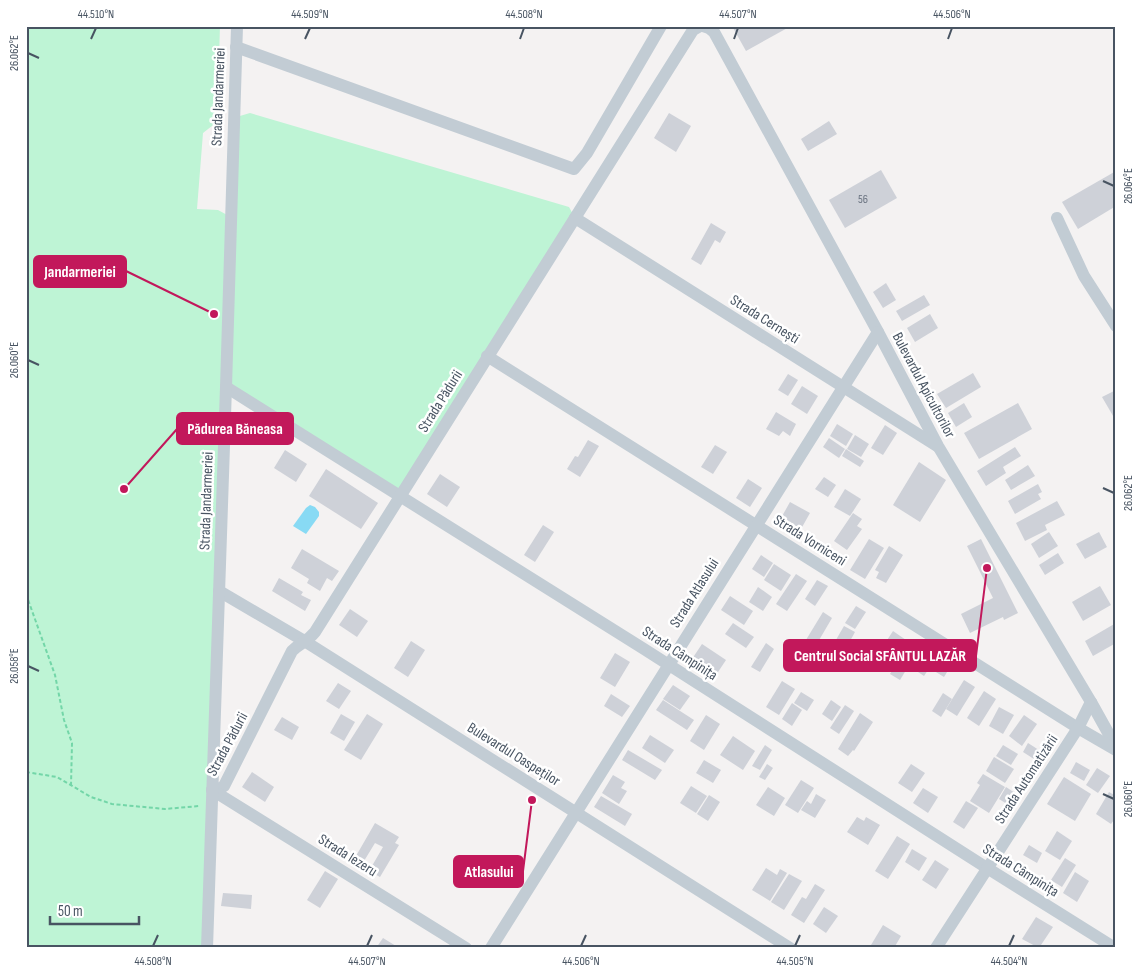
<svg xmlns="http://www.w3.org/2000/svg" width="1142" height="974" font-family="'Sofia Sans Condensed',sans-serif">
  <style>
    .green { fill: #bef4d5 }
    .water { fill: #88daf4 }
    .building { fill: #ced1d8 }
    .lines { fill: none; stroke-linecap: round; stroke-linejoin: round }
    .path { stroke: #73d6a8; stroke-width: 2; stroke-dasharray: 4 2.5; stroke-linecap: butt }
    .minor { stroke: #c2ccd4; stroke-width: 12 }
    .ticks { fill: none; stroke: #485462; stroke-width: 2 }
    .labels { text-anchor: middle; stroke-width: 5; stroke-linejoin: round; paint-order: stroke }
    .number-label { font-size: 12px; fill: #6a7380 }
    .street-label { font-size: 15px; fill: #485462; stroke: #fff }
    .leader { fill: none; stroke: #c2185b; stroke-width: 2 }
    .callout-dot { fill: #c2185b; stroke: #fff; stroke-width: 2 }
    .callout { fill: #c2185b; stroke: #c2185b; stroke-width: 2 }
    .callout-label { font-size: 16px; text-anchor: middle; font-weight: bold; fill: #fff }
    .neatline { fill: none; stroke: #485462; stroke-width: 2 }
    .ticks-label { font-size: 12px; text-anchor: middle; fill: #485462 }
  </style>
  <rect width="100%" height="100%" fill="#f4f2f2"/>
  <!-- green -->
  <polygon class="green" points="26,26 220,26 217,122 203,133 197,209 218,210 229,216 233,118 250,113 569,207 575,218 400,496 227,387 207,948 26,948"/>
  <!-- water -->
  <polygon class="water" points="310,505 315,507 319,512 319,516 306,534 293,526 306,508"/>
  <!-- building -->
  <g class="building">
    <polygon points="732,26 791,26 746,51"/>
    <polygon points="669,113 691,126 676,152 654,138"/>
    <polygon points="829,121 837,134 808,151 801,139"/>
    <polygon points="881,170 897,198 845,228 829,200"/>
    <polygon points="1116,171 1116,206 1078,229 1062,202"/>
    <polygon points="711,223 726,232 720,243 715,240 701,265 691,259"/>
    <polygon points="886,283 896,300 883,308 873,292"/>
    <polygon points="924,295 930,305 902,321 896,311"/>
    <polygon points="930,314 938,328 915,342 907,328"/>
    <polygon points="973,373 981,387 946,408 937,394"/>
    <polygon points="788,374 798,380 788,396 778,390"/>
    <polygon points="802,386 818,396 807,414 791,404"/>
    <polygon points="1116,390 1116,421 1102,397"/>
    <polygon points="964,403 972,417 956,427 948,413"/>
    <polygon points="1018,403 1032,429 979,459 964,433"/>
    <polygon points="776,412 796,424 790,436 783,431 779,436 766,429"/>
    <polygon points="837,424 853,434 846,446 830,436"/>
    <polygon points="885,425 897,433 883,455 871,448"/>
    <polygon points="855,435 869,444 861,457 847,449"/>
    <polygon points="829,438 845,449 839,458 823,447"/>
    <polygon points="588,440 599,446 580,477 567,469 575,456 578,457"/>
    <polygon points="715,445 727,452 713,474 701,467"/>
    <polygon points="1015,447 1021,456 1003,467 1006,473 986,486 977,471"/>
    <polygon points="846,449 864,461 860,467 842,456"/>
    <polygon points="285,450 307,464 296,482 274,468"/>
    <polygon points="919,462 946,480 920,522 893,505"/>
    <polygon points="1028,465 1035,476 1011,490 1005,480"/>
    <polygon points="326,469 378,503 361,529 309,496"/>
    <polygon points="440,474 460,487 447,507 427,494"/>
    <polygon points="824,477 836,485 828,497 815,489"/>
    <polygon points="748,479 762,488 750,507 736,498"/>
    <polygon points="1038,484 1042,492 1038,494 1041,499 1015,514 1008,501"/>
    <polygon points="845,489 861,499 850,516 834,507"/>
    <polygon points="1057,501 1065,515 1045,525 1047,530 1025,541 1016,523"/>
    <polygon points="790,502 810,513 801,529 781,518"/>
    <polygon points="853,513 862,519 857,526 862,529 847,550 834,541"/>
    <polygon points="543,525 554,532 535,562 524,555"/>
    <polygon points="1049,532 1058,546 1039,558 1031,544"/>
    <polygon points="1099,532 1107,547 1085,559 1076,544"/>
    <polygon points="869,539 884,548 865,579 850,570"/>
    <polygon points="981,539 1018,613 1004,620 1003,617 970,633 961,614 993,598 967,546"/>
    <polygon points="889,546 903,555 886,583 876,578 879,572 875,570"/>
    <polygon points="302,549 339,571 332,581 327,578 320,591 307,583 309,579 291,568"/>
    <polygon points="1058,553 1064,563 1045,575 1039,565"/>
    <polygon points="761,555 773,563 764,577 752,569"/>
    <polygon points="774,564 791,575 781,591 764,580"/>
    <polygon points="796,574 807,581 787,611 776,604"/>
    <polygon points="279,578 303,592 301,595 311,600 305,611 272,591"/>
    <polygon points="817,580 828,586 815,606 805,599"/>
    <polygon points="1100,586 1111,605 1083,621 1072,602"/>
    <polygon points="758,587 772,597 763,611 749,602"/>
    <polygon points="730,596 753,611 744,625 721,610"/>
    <polygon points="856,606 866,612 855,629 845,623"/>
    <polygon points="350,609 368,621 357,637 339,625"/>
    <polygon points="823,612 832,618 808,659 798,653"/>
    <polygon points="733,623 754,637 746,648 725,634"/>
    <polygon points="1116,623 1116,643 1093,656 1085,641"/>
    <polygon points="844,626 855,632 844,652 833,645"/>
    <polygon points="893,631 906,640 892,663 878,654"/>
    <polygon points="411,641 425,650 408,677 394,668"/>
    <polygon points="766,643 774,649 760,672 751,667"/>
    <polygon points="702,644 726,660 712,681 688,665"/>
    <polygon points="908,646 917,652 900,680 890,674"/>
    <polygon points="615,653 630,662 615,687 600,678"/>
    <polygon points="939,656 952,664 944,677 931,669"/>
    <polygon points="927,657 934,661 924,676 918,672"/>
    <polygon points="964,680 975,687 957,716 946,709"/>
    <polygon points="782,681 795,689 779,715 766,707"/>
    <polygon points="338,683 351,691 339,709 326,701"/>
    <polygon points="673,685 690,696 680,710 663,699"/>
    <polygon points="984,691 996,699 979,726 967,718"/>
    <polygon points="801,692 814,700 807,711 794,703"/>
    <polygon points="943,693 952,699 941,717 932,711"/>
    <polygon points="611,694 630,706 622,717 604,706"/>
    <polygon points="663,700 694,720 687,730 656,710"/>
    <polygon points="831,700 841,707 832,721 822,714"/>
    <polygon points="792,703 802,710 792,726 782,719"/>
    <polygon points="845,705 854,711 839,734 830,728"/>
    <polygon points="999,707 1014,715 1003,734 989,726"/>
    <polygon points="860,713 873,722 854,751 853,750 848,756 838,749"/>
    <polygon points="341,714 355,722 344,741 330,733"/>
    <polygon points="367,714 383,724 361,760 344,750"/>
    <polygon points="706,715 720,724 704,750 690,741"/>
    <polygon points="1024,715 1037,724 1022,746 1009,736"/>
    <polygon points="282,717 299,727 292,740 274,730"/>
    <polygon points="650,735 674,750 665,763 642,748"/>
    <polygon points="733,736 755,751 743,770 720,755"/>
    <polygon points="1028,743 1042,752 1037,761 1023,752"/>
    <polygon points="765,745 772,750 760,770 752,766"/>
    <polygon points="1003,745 1018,754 1011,765 996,756"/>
    <polygon points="628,750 662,770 655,780 622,760"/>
    <polygon points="994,757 1014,769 1005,783 986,771"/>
    <polygon points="704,760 721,770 713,783 696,773"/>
    <polygon points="1076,762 1090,770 1084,781 1070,773"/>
    <polygon points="767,764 773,768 765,780 759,777"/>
    <polygon points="911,764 925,773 912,792 898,783"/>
    <polygon points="1097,768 1110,776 1098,793 1086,785"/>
    <polygon points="252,772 274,787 265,802 242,787"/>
    <polygon points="983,774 1005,787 989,813 970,801 980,785 977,783"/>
    <polygon points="613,775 625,782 621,788 627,791 619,804 602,793"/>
    <polygon points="1064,777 1091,794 1075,821 1047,804"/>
    <polygon points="801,780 814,788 798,813 785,805"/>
    <polygon points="691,786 707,796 696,813 680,803"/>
    <polygon points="768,787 785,798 774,816 756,805"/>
    <polygon points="1006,787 1015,793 1007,804 999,799"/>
    <polygon points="923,788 938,797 928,813 913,803"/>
    <polygon points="1109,792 1116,796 1116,817 1111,824 1096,814"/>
    <polygon points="816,794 826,800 815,818 801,810 807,801 811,804"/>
    <polygon points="709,795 720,802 708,821 697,814"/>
    <polygon points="601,796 632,814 625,826 594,807"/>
    <polygon points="966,801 978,808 964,829 953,822"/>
    <polygon points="857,817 864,821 866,817 880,825 868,845 847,832"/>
    <polygon points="375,823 399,837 395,843 399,845 380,877 369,871 383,847 375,843 364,861 356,856"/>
    <polygon points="1057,831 1072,841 1060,860 1045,851"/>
    <polygon points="897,836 910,844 888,879 875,871"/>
    <polygon points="1029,845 1042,853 1037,863 1023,855"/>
    <polygon points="912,849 927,858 919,871 905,862"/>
    <polygon points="1065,858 1076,865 1062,887 1051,880"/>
    <polygon points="935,860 949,869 936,889 922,880"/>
    <polygon points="766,868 777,875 780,869 787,873 770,901 752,890"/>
    <polygon points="325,871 338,879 320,908 307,900"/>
    <polygon points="1075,872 1089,881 1077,902 1063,893"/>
    <polygon points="789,874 802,881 784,910 771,902"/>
    <polygon points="815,884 825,890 804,923 791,915 802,897 806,899"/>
    <polygon points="223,893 252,895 251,909 221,906"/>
    <polygon points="824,907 838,916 826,933 813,924"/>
    <polygon points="1036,917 1053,927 1039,948 1022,939"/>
    <polygon points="883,925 901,936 894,948 875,948 871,945"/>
    <polygon points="383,938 396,946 395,948 376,948"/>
  </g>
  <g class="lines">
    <!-- path -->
    <g class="path">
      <polyline points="26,594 55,675 64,720 72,743 71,785"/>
      <polyline points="26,772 57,777 91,797 112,804 165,809 199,806"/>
    </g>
    <!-- minor -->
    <g class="minor">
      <polyline points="703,26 709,28 714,32 878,332 938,446 1091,702 1116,747"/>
      <polyline points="236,47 574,169 587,153 661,26"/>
      <polyline points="575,218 937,446"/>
      <polyline points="1057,218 1084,276 1116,326"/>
      <polyline points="487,356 1078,728 1116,750"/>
      <polyline points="226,387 644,649 987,868 1115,948"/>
      <polyline points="219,591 306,642 790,948"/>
      <path d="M212,790H217L224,786L292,651C301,642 307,642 315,632L693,30L700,26"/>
      <polyline points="212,790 466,948"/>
      <polyline points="207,948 226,387 237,26"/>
      <polyline points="491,948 878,332"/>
      <polyline points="936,948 1078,728 1091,702"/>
    </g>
  </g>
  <!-- ticks -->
  <path class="ticks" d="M91,39L96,28M305,39L310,28M520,39L524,28M734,39L738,28M948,39L952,28M28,53L39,58M1103,181L1114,186M28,360L39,365M1103,488L1114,493M28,666L39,671M1103,794L1114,799M153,946L158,935M367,946L372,935M581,946L586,935M795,946L800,935M1009,946L1014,935"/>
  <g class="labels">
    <!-- number labels -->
    <g class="number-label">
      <text x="863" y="203">56</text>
    </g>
    <!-- street labels -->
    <g class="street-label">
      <text transform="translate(218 97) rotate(-88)" y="5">Strada Jandarmeriei</text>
      <text transform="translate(765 319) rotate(32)" y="5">Strada Cernești</text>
      <text transform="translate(924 385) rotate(62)" y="5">Bulevardul Apicultorilor</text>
      <text transform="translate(440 401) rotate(-58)" y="5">Strada Pădurii</text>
      <text transform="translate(206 501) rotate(-88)" y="5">Strada Jandarmeriei</text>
      <text transform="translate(810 540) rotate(32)" y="5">Strada Vorniceni</text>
      <text transform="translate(694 593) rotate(-58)" y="5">Strada Atlasului</text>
      <text transform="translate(680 653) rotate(33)" y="5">Strada Câmpinița</text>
      <text transform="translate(227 744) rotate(-62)" y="5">Strada Pădurii</text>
      <text transform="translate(514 754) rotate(32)" y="5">Bulevardul Oaspeților</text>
      <text transform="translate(1026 779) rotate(-57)" y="5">Strada Automatizării</text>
      <text transform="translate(348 855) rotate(32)" y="5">Strada Iezeru</text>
      <text transform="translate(1021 870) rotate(32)" y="5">Strada Câmpinița</text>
    </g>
  </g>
  <!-- callouts -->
  <path class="leader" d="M214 314L126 271M124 489L177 429M987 568L976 656M532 800L523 871"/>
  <g class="callout-dot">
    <circle cx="214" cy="314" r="5"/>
    <circle cx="124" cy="489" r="5"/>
    <circle cx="987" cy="568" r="5"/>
    <circle cx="532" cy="800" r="5"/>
  </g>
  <g class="callout">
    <rect x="34" y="256" width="92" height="31" rx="5"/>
    <rect x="177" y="413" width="116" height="31" rx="5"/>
    <rect x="784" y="640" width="192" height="31" rx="5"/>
    <rect x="454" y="856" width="69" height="31" rx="5"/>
  </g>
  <g class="callout-label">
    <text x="80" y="277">Jandarmeriei</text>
    <text x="235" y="434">Pădurea Băneasa</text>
    <text x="880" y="661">Centrul Social SFÂNTUL LAZĂR</text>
    <text x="489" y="877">Atlasului</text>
  </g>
  <!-- border -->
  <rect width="1142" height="974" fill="none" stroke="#ffffff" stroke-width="55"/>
  <!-- scale -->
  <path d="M50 916v8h89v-8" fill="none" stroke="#485462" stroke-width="2.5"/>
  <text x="58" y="916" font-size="15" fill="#485462" stroke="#ffffff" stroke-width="4" paint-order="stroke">50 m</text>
  <rect x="28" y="28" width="1086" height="918" class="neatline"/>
  <g class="ticks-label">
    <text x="96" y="18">44.510°N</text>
    <text x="310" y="18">44.509°N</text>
    <text x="524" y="18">44.508°N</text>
    <text x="738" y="18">44.507°N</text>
    <text x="952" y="18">44.506°N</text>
    <text transform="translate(14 53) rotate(-90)" y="4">26.062°E</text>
    <text transform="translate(1128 186) rotate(-90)" y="4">26.064°E</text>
    <text transform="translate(14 360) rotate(-90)" y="4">26.060°E</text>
    <text transform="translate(1128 493) rotate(-90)" y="4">26.062°E</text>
    <text transform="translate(14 666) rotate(-90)" y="4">26.058°E</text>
    <text transform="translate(1128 799) rotate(-90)" y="4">26.060°E</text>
    <text x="153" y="965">44.508°N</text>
    <text x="367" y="965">44.507°N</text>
    <text x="581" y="965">44.506°N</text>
    <text x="795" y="965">44.505°N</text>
    <text x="1009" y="965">44.504°N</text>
  </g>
</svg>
